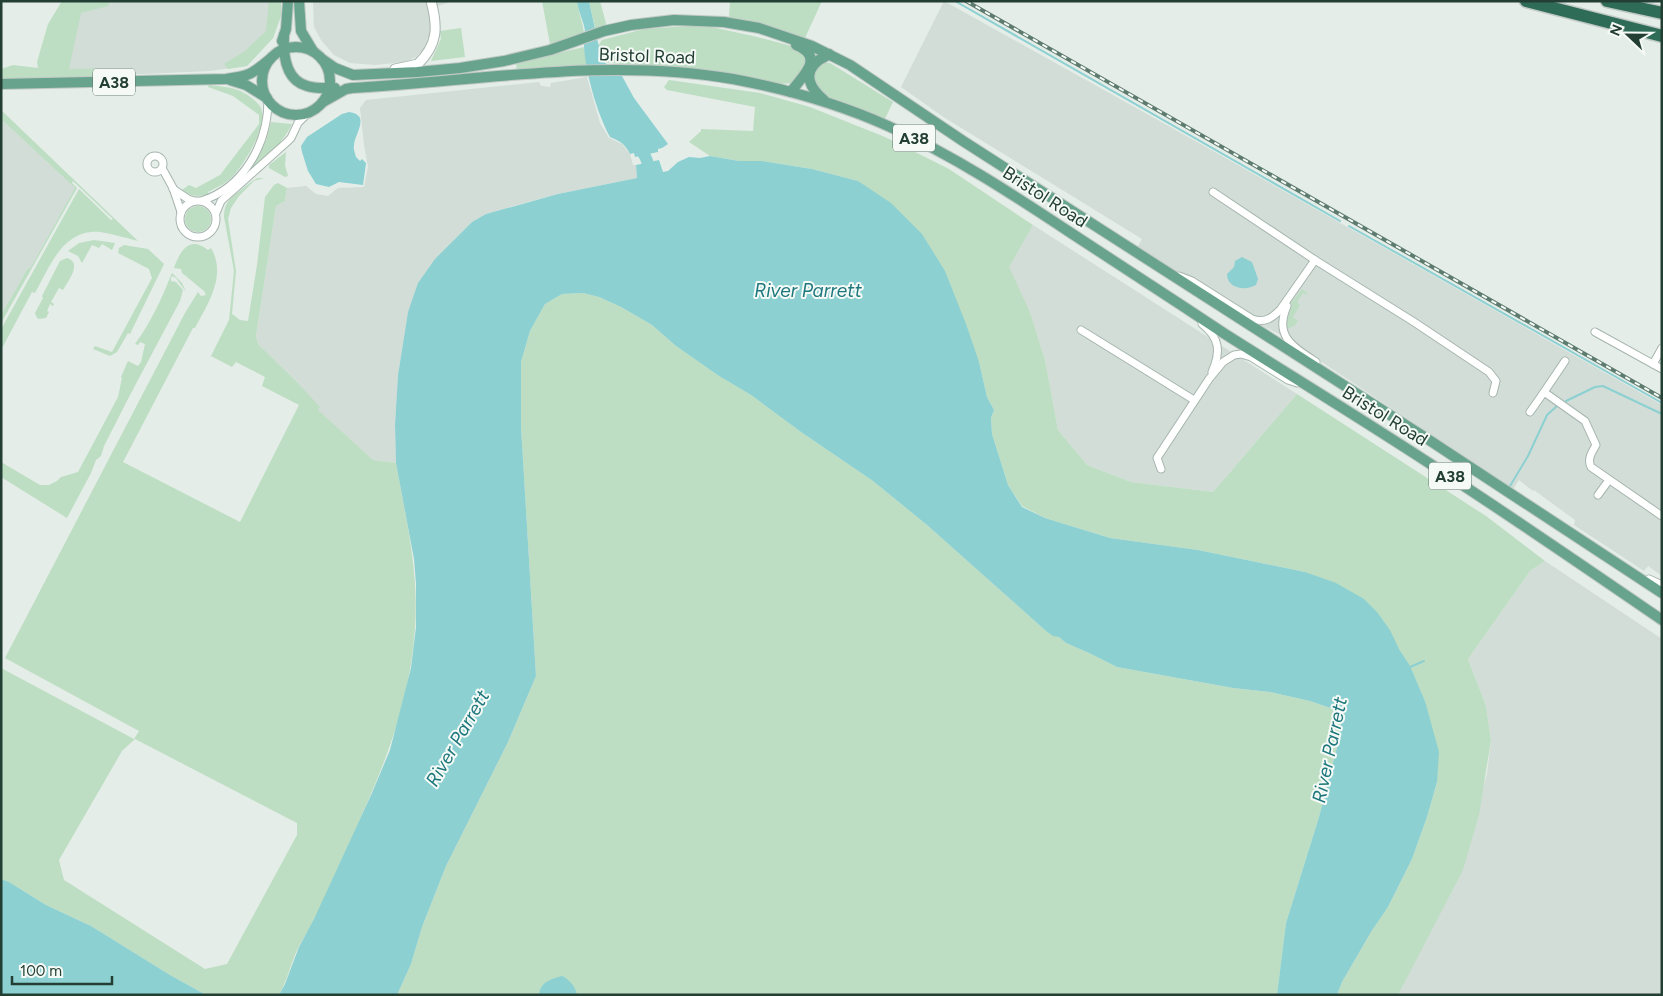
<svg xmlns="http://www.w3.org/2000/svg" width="1663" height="996" font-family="Figtree,sans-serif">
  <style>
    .built { fill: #d2ddd7 }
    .green { fill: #bddec2; fill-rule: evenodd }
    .water { fill: #8cd0d2 }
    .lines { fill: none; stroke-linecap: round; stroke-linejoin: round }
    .stream { stroke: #8cd0d2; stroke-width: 2 }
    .river { stroke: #8cd0d2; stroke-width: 12 }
    .minor-casing { stroke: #a6b5ae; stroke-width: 9 }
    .tertiary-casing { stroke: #a6b5ae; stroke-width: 11 }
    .primary-casing { stroke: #c1c9c6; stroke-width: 12 }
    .motorway-casing { stroke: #c1c9c6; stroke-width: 15 }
    .minor { stroke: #fff; stroke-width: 7 }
    .tertiary { stroke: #fff; stroke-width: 9 }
    .primary { stroke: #68a38d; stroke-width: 10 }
    .motorway { stroke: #2f6c58; stroke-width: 12 }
    .rail-casing { stroke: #5e7b6f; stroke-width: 4 }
    .rail { stroke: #f5faf7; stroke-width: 2; stroke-dasharray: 5.5; stroke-linecap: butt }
    .labels { text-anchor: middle; stroke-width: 4; stroke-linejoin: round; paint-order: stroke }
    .shield { fill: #f5faf7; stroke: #62776e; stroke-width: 1 }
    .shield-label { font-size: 16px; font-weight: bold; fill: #233f34 }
    .street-label { font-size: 18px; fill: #233f34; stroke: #f5faf7 }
    .water-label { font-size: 19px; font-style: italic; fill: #1d777c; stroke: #f5faf7 }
  </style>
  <rect width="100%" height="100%" fill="#e4ede8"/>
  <!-- built -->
  <g class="built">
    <polygon points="74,1 281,1 281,16 273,38 247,66 209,71 55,78"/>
    <polygon points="313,1 454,1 428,9 431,23 430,33 423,49 416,57 405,62 375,65 350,63 334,55 321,40 314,27"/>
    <polygon points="944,1 1199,143 1662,405 1662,576 1648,566 1644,571 1574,525 1575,520 1534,490 1533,491 1519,480 1513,489 1281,335 1259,324 1191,278 1164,265 1137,248 1142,239 945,118 901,87"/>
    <polygon points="587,77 600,123 609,138 622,144 630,154 633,165 636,165 637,178 558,194 517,205 486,214 472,222 454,240 413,299 408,312 398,375 395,425 396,463 373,460 317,410 319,407 295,380 258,344 256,336 276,206 285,201 287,188 306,186 316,194 328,196 338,188 364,187 368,167 364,145 360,108 366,100 539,82 541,86 550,87 551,83"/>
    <polygon points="1,119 75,188 30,270 28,268 1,315"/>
    <polygon points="1033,225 1297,394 1213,492 1131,482 1087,465 1058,430 1045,360 1030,312 1008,267"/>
    <polygon points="1545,561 1662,639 1662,995 1398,995 1461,865 1487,774 1491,740 1486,706 1468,659 1530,571"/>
  </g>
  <!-- green -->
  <g class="green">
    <polygon points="62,1 110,1 108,6 81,13 69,69 127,68 137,74 55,78 1,78 1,69 13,65 38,68 37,62 48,24"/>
    <polygon points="269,1 281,1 281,16 273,38 247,66 228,69 224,64 245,51 266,31"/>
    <path d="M542,1H577C578,13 584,24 584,36L550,44Z"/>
    <polygon points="589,1 600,1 607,27 596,32"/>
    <polygon points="730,1 822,1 805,38 729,18"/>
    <polygon points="702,25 753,36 799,48 804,53 807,64 794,83 778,84 653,66 610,63 604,62 598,46 602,40 644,29"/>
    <polygon points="461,28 465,57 431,61 441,39 440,31"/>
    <polygon points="584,47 587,66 517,72 516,63"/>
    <polygon points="821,63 830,63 893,102 884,121 828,98 819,92 812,75"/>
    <polygon points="669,80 760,93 810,107 885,137 949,169 1033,225 1009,267 1030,312 1045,360 1058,430 1087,465 1131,482 1213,492 1297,394 1486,516 1545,561 1530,571 1468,659 1486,706 1491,740 1479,815 1463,870 1398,995 1337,995 1342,982 1371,932 1388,907 1412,859 1427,817 1437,782 1425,701 1410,667 1399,649 1305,572 1198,550 1110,538 1045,518 1022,506 1008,485 992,434 991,418 994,410 987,397 979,362 858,181 812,169 762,161 739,161 710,156 689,142 701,131 701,129 753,131 755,107 667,90 664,87"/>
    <path d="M209,85C215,86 220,86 225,87C237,88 251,95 259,105C272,120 245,162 234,175C227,183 218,187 208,192L209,194C199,197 191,197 182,190L189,185L196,188L220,175L259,124V115L233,96L208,87Z"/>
    <path d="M1,110L138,241C126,238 113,234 100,232C63,229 50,266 35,293L32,292L1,350V330L5,322L79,189L111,220L113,219L73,181L72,183L77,188L1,323V315L28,268L30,269L75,188L1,119Z"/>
    <path d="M271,122L292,124C282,144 269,155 251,169L266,141Z"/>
    <polygon points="286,152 285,165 288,176 285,177 269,168 269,165"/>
    <path d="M258,178H264L254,181L239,196L231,208L228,219L236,271L232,314L240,320L248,321L257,265L265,197L274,185L278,183L287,188L285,201L276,206L256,336L258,344L295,380L320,407L318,410L373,460L396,463C406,518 419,572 415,628C410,707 381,773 349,844C337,869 327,895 314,919C310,928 304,937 299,946C291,962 288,979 279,995H206L170,975L91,926L46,905L9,882L1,879V668L134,739L139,731L5,658L185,313L198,292L201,296L206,295L204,291L182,273L181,269L174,268C180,251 189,235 208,250L211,248C227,275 208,304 195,328H193L123,462L240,522L299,405L262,386L265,377L236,362L232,367L211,356L229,320L234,271L224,217C224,212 225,205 228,202C231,197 253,180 258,178ZM135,739L297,823V835L227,964L205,969L64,880L59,860L122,751Z"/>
    <circle cx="198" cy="219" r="13"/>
    <polygon points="94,240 115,243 112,250 102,244 99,248 92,245 82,263 78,256 68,251 79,243"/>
    <polygon points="124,245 148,249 164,264 130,334 128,333 117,352 110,356 93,349 95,346 112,352 152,278 149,269 118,253 119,248"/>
    <path d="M67,258C83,263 68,281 63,290L59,288L51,302L54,304L53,306L50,304L47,311L49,312L46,318L39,319L37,318L35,313L43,298L42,296L60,261Z"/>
    <path d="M172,273L182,283L186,292L176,278L172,276L171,278V281L176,282L183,290L180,301L130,395L104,446L101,456L96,460L91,473L67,518L1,477V462L40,485H49L57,481L61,477L78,472L118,397L122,378L121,377L128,361L138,366L141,362L145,344L140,342L138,345L135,344C151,322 162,298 172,273Z"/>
    <polygon points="1302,289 1307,293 1307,295 1303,293 1297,302 1300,305 1293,317 1298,321 1294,326 1287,329 1287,318 1292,305 1291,303"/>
    <polygon points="583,293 599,297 621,307 652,325 676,346 719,376 751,395 801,432 873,481 927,525 1046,631 1059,637 1066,643 1089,653 1117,667 1233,688 1270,692 1310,701 1342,712 1339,740 1319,817 1286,923 1277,995 397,995 411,964 422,927 446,866 508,742 536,676 521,427 521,362 530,331 545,304 562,294"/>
  </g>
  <!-- water -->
  <g class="water">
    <path d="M577,1H589L598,43L604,62L622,76L634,98L668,144L662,148L658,149V152L635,157L634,153L630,154C625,144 620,141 610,137C597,113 586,74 584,47C584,42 585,37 585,31C584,21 578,12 577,1Z"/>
    <path d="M349,112C371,115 355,133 354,145C353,149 355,153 356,157L360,161L362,159L366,163L363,185L339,182L329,187L316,184L308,171L302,152L301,146L307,137L342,114Z"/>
    <polygon points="710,156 739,161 762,161 812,169 858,181 891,203 922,234 945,271 966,324 979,362 987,397 994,410 991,418 992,434 1008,485 1022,507 1045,518 1110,538 1198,550 1305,572 1336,583 1364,599 1377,612 1390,630 1399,649 1410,666 1425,701 1439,752 1437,782 1427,817 1412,859 1388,907 1371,932 1342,982 1337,995 1277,995 1286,923 1319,817 1339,740 1342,712 1310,701 1270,692 1233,688 1117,667 1089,653 1066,643 1059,637 1053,636 1046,631 927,525 873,481 801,432 751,395 719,376 676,346 652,325 621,307 599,297 583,293 562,294 545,304 530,331 521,362 521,427 536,676 508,742 446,866 422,927 411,964 397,995 279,995 285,984 299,947 314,919 372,793 390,750 411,668 416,627 416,584 414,559 396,463 395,425 398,375 408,312 418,283 435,259 472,222 486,214 558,194 637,178 636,165 659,160 663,172 668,171 678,162 689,157 700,158"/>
    <path d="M1242,257L1252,262L1258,279L1256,285C1246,291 1227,289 1227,274L1234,267L1235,261Z"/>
    <polygon points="1,879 9,882 46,905 91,926 170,975 206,995 1,995"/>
    <path d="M562,976C570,980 575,986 577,995H539C540,982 551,979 562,976Z"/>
  </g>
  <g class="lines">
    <!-- stream -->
    <g class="stream">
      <polyline points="955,1 1340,221"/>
      <polyline points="1349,226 1662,403"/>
      <polyline points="1566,401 1595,387 1603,386 1662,414"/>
      <polyline points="1510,486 1528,456 1547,415 1557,406"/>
      <polyline points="1410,667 1424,661"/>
    </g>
    <!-- river -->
    <path class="river" d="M636,143C644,153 652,165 648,179"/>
    <defs>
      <g id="minor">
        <circle cx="155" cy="164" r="8"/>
        <polyline points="162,168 173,188 181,212"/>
        <polyline points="173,189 188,199 195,201"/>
        <polyline points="1213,192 1315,260"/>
        <circle cx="198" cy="219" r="18"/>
        <path d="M201,201C244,188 268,143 268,100"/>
        <polyline points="216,213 221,201 287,142 291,138 298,123 309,112"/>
        <path d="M1179,276L1192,281L1252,319C1264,323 1271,319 1280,310L1315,260L1414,322L1489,372L1496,381L1493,393"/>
        <path d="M1287,306C1274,336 1292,346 1316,362"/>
        <path d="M1202,324C1220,338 1221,352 1212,372"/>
        <polyline points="1081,330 1194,400"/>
        <polyline points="1595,332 1662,369"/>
        <polyline points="1653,364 1662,348"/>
        <polyline points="1544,392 1565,361"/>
        <path d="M1530,412L1544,392L1585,421L1596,445C1592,452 1587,459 1591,467L1662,516"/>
        <polyline points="1161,469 1157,458 1209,379 1223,362 1234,355 1241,354 1251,357 1288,380 1297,383"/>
        <polyline points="1598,495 1609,480"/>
        <polyline points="1649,579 1662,585"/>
      </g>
      <path id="tertiary" d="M395,69L418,64C438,44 438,27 431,1"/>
      <g id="primary">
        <polyline points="299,1 301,31 313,51"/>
        <path d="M284,35C283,54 285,80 307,86C316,89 325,88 335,88"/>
        <polyline points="282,41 286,29 288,1"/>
        <circle cx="296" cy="81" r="34"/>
        <polyline points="322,59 335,68 353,75 417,72 460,68 504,61 550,50 604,31 631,25 674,20 724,22 759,28 812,46 850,65 963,141 1426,438 1662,593"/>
        <polyline points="230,80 246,85 267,98"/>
        <path d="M1,84L226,79C250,76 252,74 270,59"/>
        <path d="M791,92C801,77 827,57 796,45"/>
        <path d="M824,100C811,89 801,74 819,60C822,58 826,57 829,54"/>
        <path d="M323,102L346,89L352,88C478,81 607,57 733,79C786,89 839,104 888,126C953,155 1012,194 1071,233C1123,267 1174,300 1225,334C1304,384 1383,432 1461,484C1528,528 1595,574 1662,620"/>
      </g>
      <g id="motorway">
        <polyline points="1526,1 1662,36"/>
        <polyline points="1607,1 1662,13"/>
      </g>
    </defs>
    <!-- minor casing -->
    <use href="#minor" class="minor-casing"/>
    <!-- tertiary casing -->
    <use href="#tertiary" class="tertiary-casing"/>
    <!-- primary casing -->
    <use href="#primary" class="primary-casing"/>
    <!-- motorway casing -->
    <use href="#motorway" class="motorway-casing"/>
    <!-- minor -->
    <use href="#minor" class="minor"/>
    <!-- tertiary -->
    <use href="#tertiary" class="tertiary"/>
    <!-- primary -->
    <use href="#primary" class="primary"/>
    <!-- motorway -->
    <use href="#motorway" class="motorway"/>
    <defs>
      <polyline id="rail" points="966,1 1662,398"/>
    </defs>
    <!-- rail casing -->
    <use href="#rail" class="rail-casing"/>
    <!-- rail -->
    <use href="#rail" class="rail"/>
  </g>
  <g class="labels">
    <!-- shield labels -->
    <g class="shield">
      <rect x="93" y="68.5" width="42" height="27" rx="4"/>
      <rect x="893" y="124.5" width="42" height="27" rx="4"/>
      <rect x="1429" y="462.5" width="42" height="27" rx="4"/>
    </g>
    <g class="shield-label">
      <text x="114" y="88">A38</text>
      <text x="914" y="144">A38</text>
      <text x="1450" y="482">A38</text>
    </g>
    <!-- street labels -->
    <g class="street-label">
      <text transform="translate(647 56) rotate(2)" y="6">Bristol Road</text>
      <text transform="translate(1045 197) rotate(33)" y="6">Bristol Road</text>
      <text transform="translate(1385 416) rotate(32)" y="6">Bristol Road</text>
    </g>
    <!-- water labels -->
    <g class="water-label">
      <text x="808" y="297">River Parrett</text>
      <text transform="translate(457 738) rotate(-60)" y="7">River Parrett</text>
      <text transform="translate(1329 750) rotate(-78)" y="7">River Parrett</text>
    </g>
  </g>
  <!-- border -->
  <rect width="1663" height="996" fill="none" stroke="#233f34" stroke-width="5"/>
  <!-- north arrow -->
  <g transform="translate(1628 35) rotate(292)" stroke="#f5faf7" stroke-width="4" paint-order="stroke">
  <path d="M0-4L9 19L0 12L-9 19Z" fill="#233f34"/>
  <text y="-8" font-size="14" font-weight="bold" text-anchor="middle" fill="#233f34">N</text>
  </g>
  <!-- scale -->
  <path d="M12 976v8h100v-8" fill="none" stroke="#233f34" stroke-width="2.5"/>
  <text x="20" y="976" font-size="15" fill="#233f34" stroke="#f5faf7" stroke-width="4" paint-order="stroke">100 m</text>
</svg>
